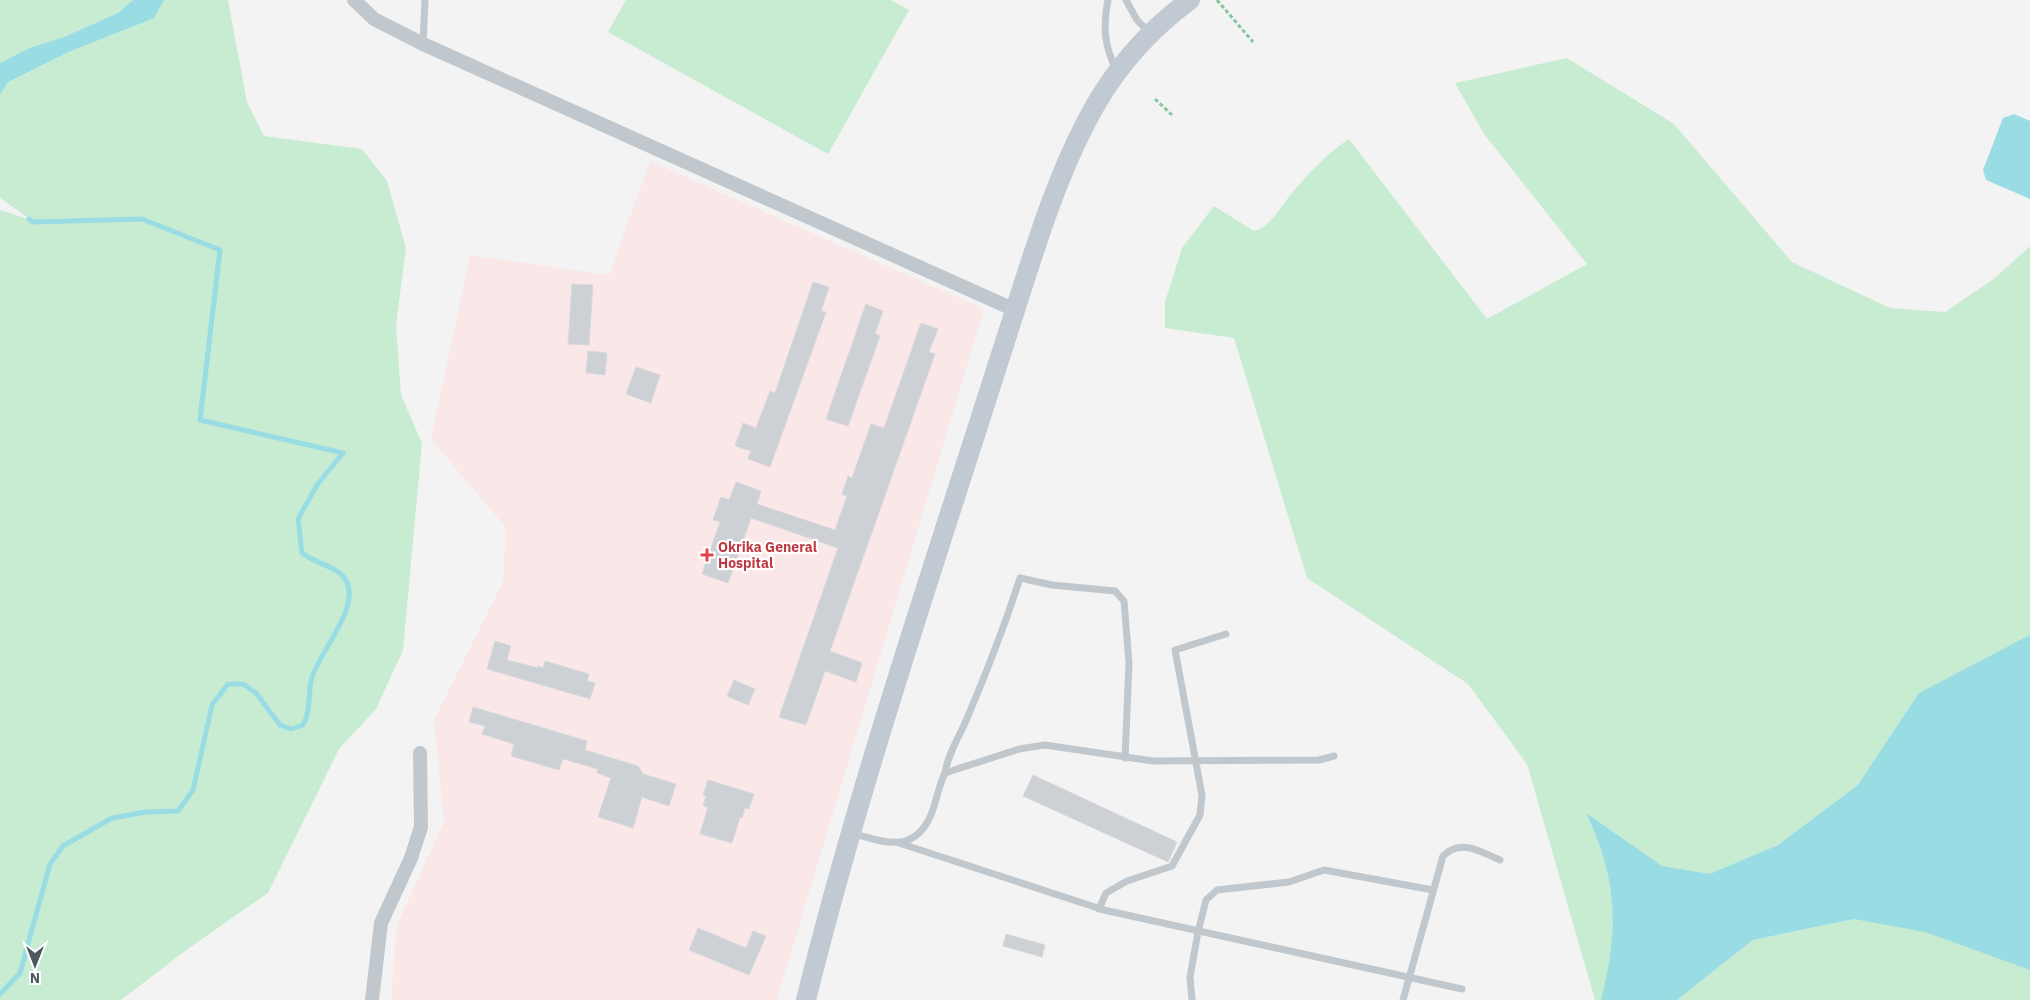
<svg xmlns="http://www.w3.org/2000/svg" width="2030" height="1000" font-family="'IBM Plex Sans',sans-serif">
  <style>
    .medical { fill: #fae8e8 }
    .green { fill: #c7ecd2 }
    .water { fill: #99dce4 }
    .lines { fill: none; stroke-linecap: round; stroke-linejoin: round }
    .stream { stroke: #99dce4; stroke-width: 5 }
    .building { fill: #cdd0d4; stroke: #d7d9dd }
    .path { stroke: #82c79e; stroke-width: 3; stroke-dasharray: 4 2.5; stroke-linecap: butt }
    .lane { stroke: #c0c8cd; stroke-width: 7 }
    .street { stroke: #c0c8cd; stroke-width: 14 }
    .secondary { stroke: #c1cad2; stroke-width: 20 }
    .health-dot { fill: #e0444e; stroke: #fff; stroke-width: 2 }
    .labels { text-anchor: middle; stroke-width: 4.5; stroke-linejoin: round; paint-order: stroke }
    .health-label { font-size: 14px; font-weight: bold; fill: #be3a42; stroke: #fff; text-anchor: start }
  </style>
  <rect width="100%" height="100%" fill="#f4f3f3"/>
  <!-- medical -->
  <polygon class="medical" points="650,161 984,309 777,1000 391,1000 397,925 444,822 434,720 503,582 506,528 431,439 470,255 609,275"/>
  <!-- green -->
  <g class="green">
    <polygon points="0,0 133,0 118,13 64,37 29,48 0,63"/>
    <polygon points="164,0 228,0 247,102 264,136 362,149 387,181 406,248 396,325 401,395 422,443 403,650 376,709 339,749 268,893 189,948 121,1000 0,1000 0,210 31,220 0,198 0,95 8,82 69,52 153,18"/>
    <polygon points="626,0 891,0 909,10 828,154 608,32"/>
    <path d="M1567,58L1674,124L1792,262L1890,308L1945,312L1995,278L2030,246V804L1612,1000H1595L1527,764L1468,684L1307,578L1234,338L1165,328V302L1182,248L1214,206L1254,231C1273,225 1279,208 1292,193C1309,173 1327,153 1349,139L1487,319L1587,264L1484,134L1455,83Z"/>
    <polygon points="2030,851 2030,1000 1677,1000 1753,940 1854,919"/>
  </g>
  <!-- water -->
  <g class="water">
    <polygon points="133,0 164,0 154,18 69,52 8,82 0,95 0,63 29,48 64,37 118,13"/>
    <polygon points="2014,114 2030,121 2030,199 1986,180 1983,170 2003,118"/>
    <path d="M2030,635V970L1925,932L1854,919L1753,940L1677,1000H1601C1619,930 1618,879 1586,813L1662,866L1710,874L1778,845L1858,785L1919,693Z"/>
  </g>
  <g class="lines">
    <!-- stream -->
    <path class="stream" d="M0,994L20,973L50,864L63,846L112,818L146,812L178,811L193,790L212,705L228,684H243L256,693L280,725L291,729L303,725C311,710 308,697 311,681C316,654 368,602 342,575C331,565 313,562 302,553L298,519L317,485L343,453L200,420L220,250L142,219L33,222L29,219"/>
  </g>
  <!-- building -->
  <g class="building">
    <polygon points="813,282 829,287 821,311 826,312 770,467 748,459 751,451 735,446 743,423 756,428 770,391 775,393"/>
    <polygon points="572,284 593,285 589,345 568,344"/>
    <polygon points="866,304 883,311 875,334 880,336 848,426 826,419"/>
    <polygon points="921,323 938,329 929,352 935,354 830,651 862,663 856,682 825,671 806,725 779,717 838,548 751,518 728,583 702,574 720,522 713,520 721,497 729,500 736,482 761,491 757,504 835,530 847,496 842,494 848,476 852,478 871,424 884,428"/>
    <polygon points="588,351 607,353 605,375 586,373"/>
    <polygon points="636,367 660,375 651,403 626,394"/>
    <polygon points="495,641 511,646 507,660 538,668 538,666 543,668 545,661 589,674 587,681 595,683 590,699 487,669"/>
    <polygon points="734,680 755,689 748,705 727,696"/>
    <polygon points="473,707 587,741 585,750 638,766 643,774 676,784 669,806 642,797 633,828 598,817 611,778 597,773 598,769 563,759 559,770 511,756 514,744 482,734 485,726 469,722"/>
    <polygon points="1033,775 1177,842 1168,862 1023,796"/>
    <polygon points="708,780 754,794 749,809 745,808 742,818 740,817 732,843 700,834 708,807 703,806 706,796 703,795"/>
    <polygon points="698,928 746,948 753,931 766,936 749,975 689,950"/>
    <polygon points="1006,934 1045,945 1042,957 1003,946"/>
  </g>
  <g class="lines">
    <!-- path -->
    <g class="path">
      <polyline points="1217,0 1253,42"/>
      <polyline points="1155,99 1172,115"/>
    </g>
    <!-- lane -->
    <g class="lane">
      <path d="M1108,0C1103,26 1104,46 1116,69"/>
      <polyline points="1126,0 1137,20 1149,32"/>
      <polyline points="423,44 425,0"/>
      <path d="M945,773C948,753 960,736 968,716C987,671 1005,625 1020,578L1052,585L1115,591L1124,601L1129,663L1125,758"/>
      <path d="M852,833C880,841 910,854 928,821C936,807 937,789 945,773L1019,749L1045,745L1153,761L1319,760L1334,756"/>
      <polyline points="899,843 1104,910 1462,989"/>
      <polyline points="1099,909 1106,893 1127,881 1172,866 1200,815 1202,795 1175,650 1226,634"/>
      <polyline points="1192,1000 1190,977 1198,932 1206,900 1217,890 1289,882 1324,870 1433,890"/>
      <path d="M1403,1000L1443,856C1461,838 1481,852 1500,860"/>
    </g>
    <!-- street -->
    <g class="street">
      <polyline points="354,0 374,19 423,44 1015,310"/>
      <polyline points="372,1000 381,923 411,858 421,827 420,753"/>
    </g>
    <!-- secondary -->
    <path class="secondary" d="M806,1000C854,806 917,616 978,426C994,376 1010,326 1026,276C1045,217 1065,158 1096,104C1120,63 1152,28 1190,0"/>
  </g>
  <!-- markers -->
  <path class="health-dot" d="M704.5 547.5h5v5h5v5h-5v5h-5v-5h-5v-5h5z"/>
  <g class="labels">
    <!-- health labels -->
    <g class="health-label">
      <text x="718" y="552">Okrika General<tspan x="718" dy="16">Hospital</tspan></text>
    </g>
  </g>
  <!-- north arrow -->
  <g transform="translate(35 965) rotate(180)" stroke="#ffffff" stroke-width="4" paint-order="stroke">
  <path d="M0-4L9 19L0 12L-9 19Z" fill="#4c575e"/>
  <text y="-8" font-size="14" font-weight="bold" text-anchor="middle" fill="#4c575e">N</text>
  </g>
</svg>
